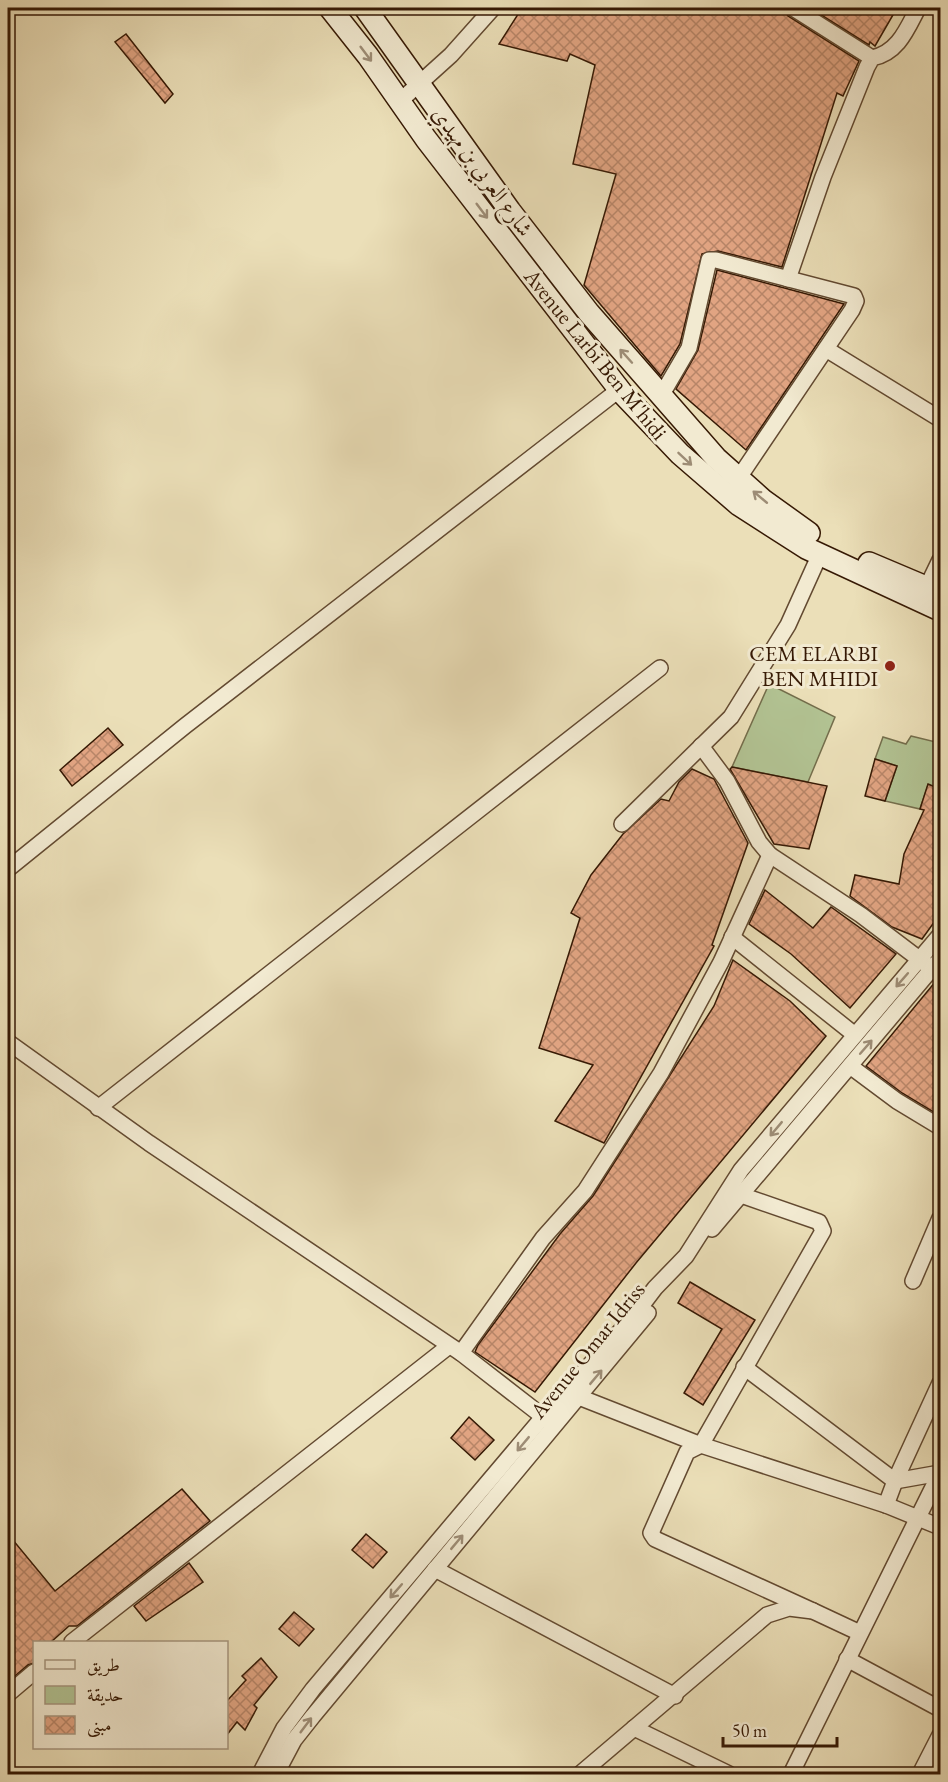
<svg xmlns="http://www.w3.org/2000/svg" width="948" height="1782" font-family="'EB Garamond',Amiri,serif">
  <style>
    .green { fill: #b2c393; stroke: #746e4c; stroke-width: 1.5 }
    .building { fill: url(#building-cross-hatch); stroke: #361904; stroke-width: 1.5 }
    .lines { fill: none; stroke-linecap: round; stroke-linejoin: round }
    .minor-casing { stroke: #634a31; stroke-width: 18 }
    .secondary-casing { stroke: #361904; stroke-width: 24 }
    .minor { stroke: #f2ead1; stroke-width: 15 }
    .secondary { stroke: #f2ead1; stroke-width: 21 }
    .oneway { stroke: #9d8c75 }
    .poi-dot { fill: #8f2418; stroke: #f2ead1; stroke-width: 2 }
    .labels { text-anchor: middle; stroke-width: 6; stroke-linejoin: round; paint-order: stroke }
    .street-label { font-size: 22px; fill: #361904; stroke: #f2ead1 }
    .poi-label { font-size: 22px; fill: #361904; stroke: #f2ead1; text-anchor: end }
  </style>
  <defs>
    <pattern id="building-cross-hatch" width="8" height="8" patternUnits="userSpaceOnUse" patternTransform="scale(1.5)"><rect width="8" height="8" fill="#e1a482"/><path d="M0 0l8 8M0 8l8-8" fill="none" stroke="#b78568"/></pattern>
  </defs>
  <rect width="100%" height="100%" fill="#ebdfb8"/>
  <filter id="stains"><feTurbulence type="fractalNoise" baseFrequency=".00333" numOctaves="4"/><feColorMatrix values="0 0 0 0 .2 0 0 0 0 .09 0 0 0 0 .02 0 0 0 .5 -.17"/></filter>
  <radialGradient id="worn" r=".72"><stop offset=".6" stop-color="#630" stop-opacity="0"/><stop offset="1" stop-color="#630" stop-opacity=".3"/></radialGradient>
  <!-- green -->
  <g class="green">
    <polygon points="769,684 835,717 808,782 732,767"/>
    <polygon points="911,736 940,743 940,789 928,785 920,809 885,801 897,766 875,759 883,737 906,744"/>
  </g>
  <!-- building -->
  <g class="building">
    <polygon points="522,8 783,8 788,16 859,61 843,96 837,93 782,267 718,251 702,254 680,344 661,376 584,285 616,174 573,164 595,65 570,54 567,61 499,44"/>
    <polygon points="810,8 897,8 875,46 870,42 869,45"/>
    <polygon points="126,34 173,94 165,103 115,42"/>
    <polygon points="717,270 844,304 746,450 676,389 698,350"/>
    <polygon points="108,728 123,745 72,786 60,770"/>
    <polygon points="875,759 897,766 885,801 865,796"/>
    <polygon points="732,767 827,786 809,849 774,844 730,769"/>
    <polygon points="692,769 714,779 748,843 712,945 714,946 604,1143 555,1121 593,1065 539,1048 580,918 571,913 591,875 623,834 661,799 669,801 679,782"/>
    <polygon points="928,784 940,789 940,914 922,939 892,927 850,896 855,875 899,884 904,854 924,810 920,809"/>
    <polygon points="765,890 813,928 831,907 896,954 850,1008 791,954 749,924"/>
    <polygon points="733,960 790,1001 826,1036 636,1263 535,1392 475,1352 478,1345 560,1234 593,1196 714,1006"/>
    <polygon points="940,976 940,1116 902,1093 866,1066"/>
    <polygon points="690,1282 755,1320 703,1405 684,1393 722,1329 678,1303"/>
    <polygon points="469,1417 494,1440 475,1460 451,1438"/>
    <polygon points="182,1489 210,1521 77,1626 69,1626 51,1642 34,1642 34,1663 28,1665 8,1682 8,1534 55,1591"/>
    <polygon points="366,1534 387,1552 373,1568 352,1550"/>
    <polygon points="189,1563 203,1582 146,1621 134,1606"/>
    <polygon points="294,1612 314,1629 299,1646 279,1629"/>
    <polygon points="261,1658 277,1677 254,1705 257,1708 245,1730 237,1722 226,1736 226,1702 246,1680 242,1676"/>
  </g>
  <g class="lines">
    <defs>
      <g id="minor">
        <polyline points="793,8 872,58"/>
        <polyline points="400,101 451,55 493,8"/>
        <path d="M788,279L823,177L867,67L872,58C898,53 907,29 918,8"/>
        <polyline points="826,349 940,419"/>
        <polyline points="661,396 689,348 709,260 716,260 854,296 856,301 852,310 738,479"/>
        <polyline points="927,587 940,560"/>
        <polyline points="701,746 727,781 759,842 770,855 861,915 927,965"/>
        <polyline points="622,824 731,717 788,625 820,554"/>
        <polyline points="8,869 185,726 620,389"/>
        <polyline points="732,937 855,1035"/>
        <polyline points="8,1042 149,1143 461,1353 550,1422"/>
        <polyline points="850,1066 897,1101 940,1127"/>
        <polyline points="98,1108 660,668"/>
        <polyline points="741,1195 819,1222 823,1231 701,1445 687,1452 651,1533 655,1539 813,1611"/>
        <polyline points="712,1229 940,959"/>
        <polyline points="913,1281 940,1218"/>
        <polyline points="461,1353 543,1238 585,1191 661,1073 721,962 770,855"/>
        <polyline points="744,1367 895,1481 940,1473"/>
        <polyline points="579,1397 701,1445 886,1505 940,1527"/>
        <polyline points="886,1505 895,1481 940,1383"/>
        <polyline points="435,1569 675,1696"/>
        <polyline points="72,1642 449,1346"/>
        <polyline points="847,1659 940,1709"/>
        <polyline points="8,1694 34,1672"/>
        <polyline points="634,1728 729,1774"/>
        <polyline points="260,1774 284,1728 313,1689 543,1417 633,1317 655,1288 686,1256 741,1170 940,935"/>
        <polyline points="276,1774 294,1740 313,1716 648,1313"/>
        <polyline points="580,1774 767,1615 789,1608 813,1611 860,1633"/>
        <polyline points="791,1774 940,1473"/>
        <polyline points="920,1774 940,1735"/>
      </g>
      <g id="secondary">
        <polyline points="330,8 368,56 426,139 622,393 680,454 739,505 806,548 940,610"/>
        <polyline points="365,8 510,211 589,313 716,458 763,500 809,533"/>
        <polyline points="869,563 940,593"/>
      </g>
    </defs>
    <!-- minor casing -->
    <use href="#minor" class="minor-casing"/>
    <!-- secondary casing -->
    <use href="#secondary" class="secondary-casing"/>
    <!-- minor -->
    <use href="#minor" class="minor"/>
    <!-- secondary -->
    <use href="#secondary" class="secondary"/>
  </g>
  <!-- one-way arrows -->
  <defs><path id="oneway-shaft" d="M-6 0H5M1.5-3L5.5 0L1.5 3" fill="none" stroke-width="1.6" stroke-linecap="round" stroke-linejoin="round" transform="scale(1.5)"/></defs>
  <g class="oneway">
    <use href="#oneway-shaft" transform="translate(366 54) rotate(53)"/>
    <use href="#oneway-shaft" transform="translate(482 211) rotate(53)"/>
    <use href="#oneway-shaft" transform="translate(626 356) rotate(-132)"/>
    <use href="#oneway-shaft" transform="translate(685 459) rotate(43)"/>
    <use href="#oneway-shaft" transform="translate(760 497) rotate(-140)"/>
    <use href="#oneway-shaft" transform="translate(902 980) rotate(131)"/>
    <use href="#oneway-shaft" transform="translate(866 1047) rotate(-49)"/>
    <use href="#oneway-shaft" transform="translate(776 1129) rotate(130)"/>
    <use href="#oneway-shaft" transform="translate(596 1377) rotate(-50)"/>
    <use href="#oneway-shaft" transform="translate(523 1444) rotate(130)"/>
    <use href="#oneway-shaft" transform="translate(457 1542) rotate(-50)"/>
    <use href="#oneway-shaft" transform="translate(396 1591) rotate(131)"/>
    <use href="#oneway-shaft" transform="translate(306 1725) rotate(-53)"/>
  </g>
  <!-- markers -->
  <circle class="poi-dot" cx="890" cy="666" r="6"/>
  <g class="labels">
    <!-- street labels -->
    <g class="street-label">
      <text transform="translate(483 171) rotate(54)" y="8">شارع العربي بن مهيدي</text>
      <text transform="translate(596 354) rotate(51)" y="8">Avenue Larbi Ben M'hidi</text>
      <text transform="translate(587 1350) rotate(-51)" y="8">Avenue Omar Idriss</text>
    </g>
    <!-- poi labels -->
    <g class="poi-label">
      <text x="878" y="661">CEM ELARBI<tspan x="878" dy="25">BEN MHIDI</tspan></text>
    </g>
  </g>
  <!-- margin -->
  <rect width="948" height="1782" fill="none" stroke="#ebdfb8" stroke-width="30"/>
  <rect x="9" y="9" width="930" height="1764" fill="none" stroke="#361904" stroke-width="3"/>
  <rect x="15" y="15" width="918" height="1752" fill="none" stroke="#361904" stroke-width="1.5"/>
  <!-- legend -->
  <rect x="33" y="1641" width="195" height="108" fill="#f2ead1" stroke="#a7967f" stroke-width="1.5"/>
  <rect x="45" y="1660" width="30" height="9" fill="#f2ead1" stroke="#a7967f" stroke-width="1.5"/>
  <text x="87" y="1671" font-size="18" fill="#361904">طريق</text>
  <rect x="45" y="1686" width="30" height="18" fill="#b2c393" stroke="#a7967f" stroke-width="1.5"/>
  <text x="87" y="1701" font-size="18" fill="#361904">حديقة</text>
  <rect x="45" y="1716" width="30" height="18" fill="url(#building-cross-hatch)" stroke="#a7967f" stroke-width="1.5"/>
  <text x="87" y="1731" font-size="18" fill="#361904">مبنى</text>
  <!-- scale -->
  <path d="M723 1737v9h114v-9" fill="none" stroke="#361904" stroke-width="3"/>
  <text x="732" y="1737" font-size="18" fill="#361904" stroke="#f2ead1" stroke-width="4.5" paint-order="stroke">50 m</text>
  <rect width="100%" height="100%" filter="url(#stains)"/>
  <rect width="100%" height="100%" fill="url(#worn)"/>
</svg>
